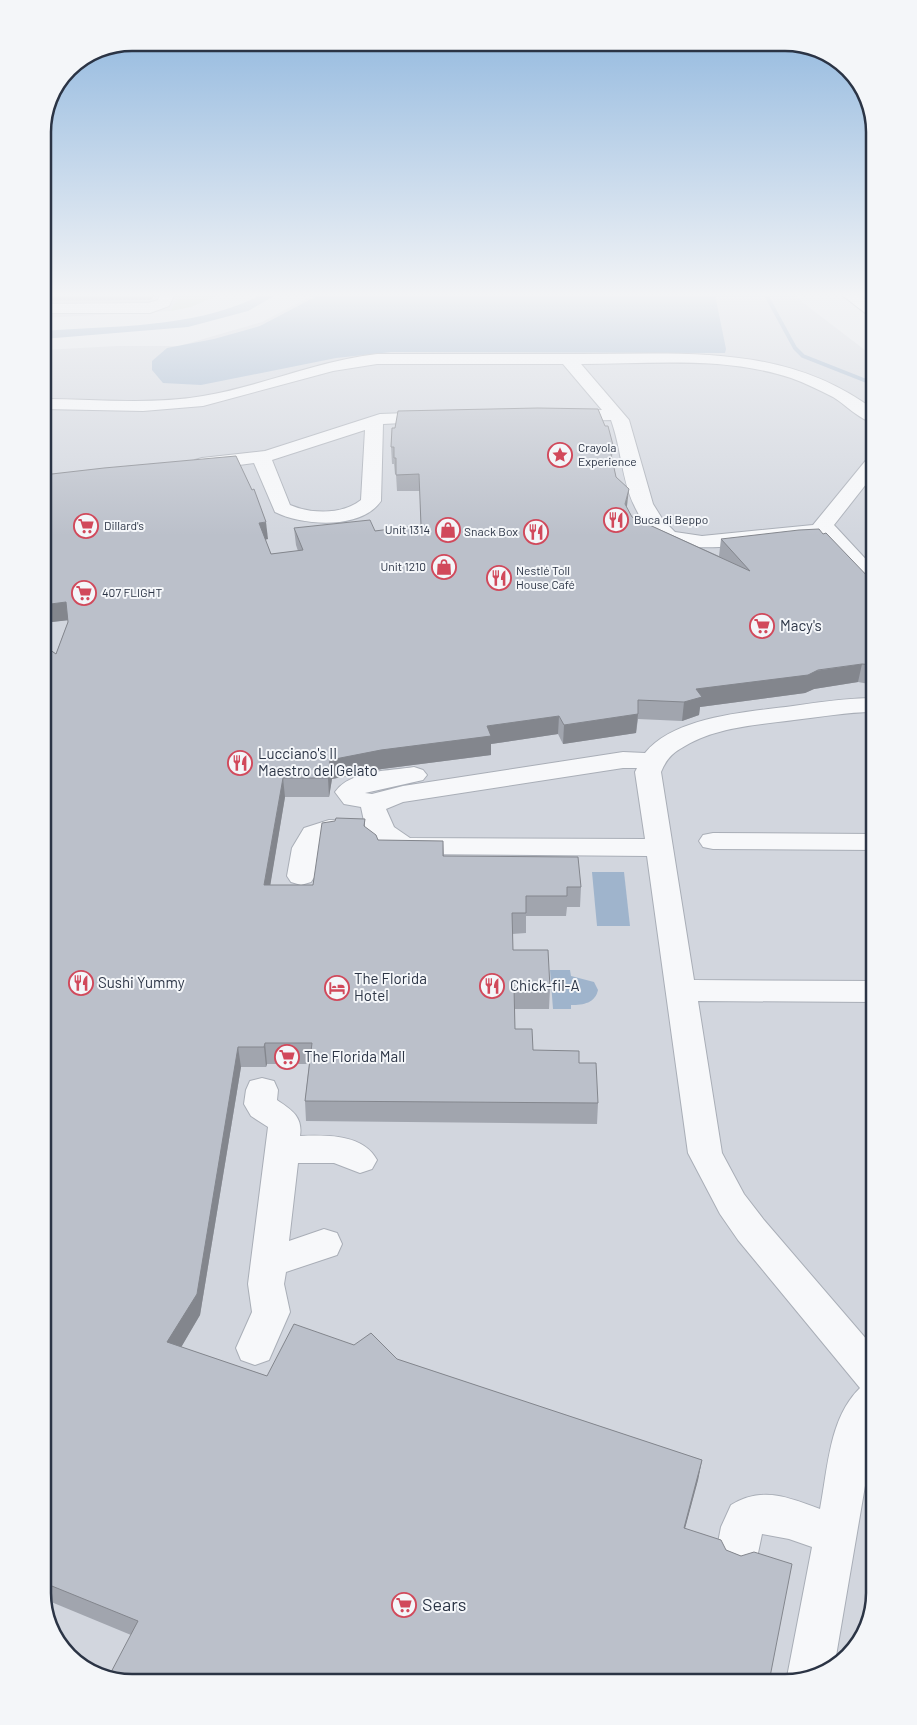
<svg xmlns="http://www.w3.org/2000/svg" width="917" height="1725" font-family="Barlow,sans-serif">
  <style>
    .built { fill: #d2d6de }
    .green { fill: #c9d6c5 }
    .water { fill: #9fb4cc }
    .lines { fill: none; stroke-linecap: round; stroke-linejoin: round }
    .stream { stroke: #9fb4cc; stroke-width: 4 }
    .canal { fill: #9fb4cc; fill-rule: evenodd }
    .minor-casing { stroke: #a9aeb7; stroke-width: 2 }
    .highway-casing { stroke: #8b94a3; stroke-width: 2 }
    .minor { fill: #f7f8fa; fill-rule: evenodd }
    .highway { fill: #fff; fill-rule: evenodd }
    .wall { fill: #a1a5ae }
    .shaded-wall { fill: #83868d }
    .building { fill: #bbc0ca; stroke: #83868d }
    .labels { text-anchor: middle; stroke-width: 4; stroke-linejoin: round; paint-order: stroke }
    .far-poi-label { font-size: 12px; fill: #2b3445; stroke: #f4f6f9; text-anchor: start }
    .poi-label { font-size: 15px; fill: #2b3445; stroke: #f4f6f9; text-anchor: start }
    .near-poi-label { font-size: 18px; fill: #2b3445; stroke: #f4f6f9; text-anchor: start }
    .rim { fill: none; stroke: #2b3445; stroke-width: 2.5 }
  </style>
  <rect width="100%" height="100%" fill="#e4e7ec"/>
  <!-- built -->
  <g class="built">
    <polygon points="43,295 178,295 171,311 43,318"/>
    <polygon points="313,295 793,295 874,357 874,1593 859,1643 819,1676 784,1682 127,1682 82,1667 49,1627 43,1592 43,350 117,346 179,346 262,322"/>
  </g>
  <!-- green -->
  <polygon class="green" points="178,295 218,295 191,307 171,311"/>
  <!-- water -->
  <g class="water">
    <polygon points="319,295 715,295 726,349 725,353 391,352 336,358 201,385 163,383 152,370 152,361 167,348 214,339 260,326"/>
    <polygon points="592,872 624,872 630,926 597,926"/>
    <path d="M550,970H570L571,976L594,982L598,990C595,1003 584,1005 571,1005V1009H553Z"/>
  </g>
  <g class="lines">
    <!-- stream -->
    <polyline class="stream" points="766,295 795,348 803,356 874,384"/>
    <!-- canal -->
    <path class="canal" d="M261,295H276L248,311L188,327L43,339V331C117,325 193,329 261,295Z"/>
    <defs>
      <g id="minor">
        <polygon points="160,295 174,295 169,306 150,313 43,313 43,304 148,303 158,300"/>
        <path d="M377,354C445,354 514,354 582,354C685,354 787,344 874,410V423C860,420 846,405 833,397C819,390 805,383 791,378C724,356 650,364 581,364L629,420L653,504L663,520L675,532L702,536L813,525L867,459L874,458V474L834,525L874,568V586L867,584L822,536C785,540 694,556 663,541C650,535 640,518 634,505C622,481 621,447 611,420L563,421L557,420L554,416L557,412L563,411L602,410L563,364H377L333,371L203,406L143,411L43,409V399C96,399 150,405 203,396C262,386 317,361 377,354Z"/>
        <path d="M435,412L441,413L444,417L441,421L383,424L381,501C361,530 303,526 275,512L254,463L202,470L195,468L193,464L195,460L202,458L265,451L380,414ZM365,430L361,500C342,515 311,514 290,505L272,460Z"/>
        <path d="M874,698V712C847,712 821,717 794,720C756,725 713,727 680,749C670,755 665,762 661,772L694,980L874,981V1002L698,1001L722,1153L744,1194L764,1220L874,1348V1433L835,1662L819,1676L789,1682L787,1677L812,1547L789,1539L762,1534L758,1553L752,1568L737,1574L722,1568L716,1553L721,1527L731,1505C762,1486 788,1497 820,1509C828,1468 829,1418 860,1388L738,1240L720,1214L688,1153L647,856L408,854L385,847L370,831L367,834C353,837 336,833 322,839L315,876L311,882L301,885L291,882L287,876L292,848L304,828L329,820L364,821L361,807L344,804L335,792C350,770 390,771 414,767L423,770L427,775L423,780L365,793L372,794L403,786L623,752L645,753C675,716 749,712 793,706C820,702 847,698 874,698ZM623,768H637L635,772L645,839L410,838L394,827L386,809L403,802Z"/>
        <polygon points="713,833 874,834 874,850 713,849 703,847 699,841 703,835"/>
        <path d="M262,1078L274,1081L278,1090L277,1100C292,1110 303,1117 300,1136C327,1135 363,1134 377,1160L372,1169L360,1173L334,1163H298L289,1241L324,1229L337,1233L342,1244L337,1255L286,1272L284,1284L290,1312L269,1360L255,1365L241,1360L236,1348L252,1312L248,1284L268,1127L251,1116L244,1104L246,1090L250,1081Z"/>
      </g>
      <polygon id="highway" points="842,295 859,295 874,306 874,317 869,316"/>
    </defs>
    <!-- minor casing -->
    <use href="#minor" class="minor-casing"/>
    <!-- highway casing -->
    <use href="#highway" class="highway-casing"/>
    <!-- minor -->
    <use href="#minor" class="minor"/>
    <!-- highway -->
    <use href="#highway" class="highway"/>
  </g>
  <!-- wall -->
  <g class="wall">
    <polygon points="43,295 154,295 151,300 43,301"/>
    <polygon points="613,445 612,458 616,477 627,508 632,517 719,556 721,539 874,583 874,683 869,684 858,682 814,689 805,693 700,707 699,715 682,721 638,719 636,733 563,744 558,734 491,744 491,755 382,769 332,779 329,797 285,797 270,885 313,885 365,819 365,827 378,840 443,841 444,856 581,887 580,907 567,907 566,916 526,916 526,933 512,934 513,950 550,988 549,1009 515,1009 515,1029 533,1050 579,1063 598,1103 597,1124 306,1121 305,1101 309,1064 267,1064 266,1067 241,1067 200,1315 181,1347 267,1376 354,1345 702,1460 698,1480 685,1528 726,1550 741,1556 792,1564 131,1635 44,1599 42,1592 43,645 56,654 68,622 68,620 43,623 43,475 268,539 265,540 271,554 298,551 296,545 294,528 375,531 421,525 420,491 397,491 396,474 395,474 394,464 392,464 391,447"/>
  </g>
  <!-- shaded-wall -->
  <g class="shaded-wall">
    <polygon points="150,295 154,295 151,300"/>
    <polygon points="629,489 627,506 624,521 625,504"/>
    <polygon points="266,522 268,539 261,540 259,523"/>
    <polygon points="66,602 70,620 43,623 43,605"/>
    <polygon points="862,664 858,682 814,689 805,693 700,707 699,715 682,721 684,702 696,689"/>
    <polygon points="873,665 874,665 874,683 869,684"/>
    <polygon points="638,714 636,733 563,744 564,725"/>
    <polygon points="559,716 558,734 491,744 491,755 382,769 332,779 329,797 328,778 330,760 487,726"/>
    <polygon points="283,778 285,797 267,905 264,885"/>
    <polygon points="265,1043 267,1064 266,1067 264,1047"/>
    <polygon points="238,1047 241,1067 200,1315 172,1363 167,1342"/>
    <polygon points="702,1460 698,1480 680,1547 684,1528"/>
  </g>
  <!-- building -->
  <polygon class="building" points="538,408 598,409 605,426 608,426 613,445 609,445 616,477 629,489 625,504 632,517 750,571 721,539 799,530 819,529 823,534 826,533 874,583 874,665 862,664 818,670 808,675 696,689 702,697 684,702 638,700 638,714 564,725 559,716 487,726 491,736 381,750 330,760 328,778 283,778 264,885 313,885 322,823 335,821 336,818 365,819 364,826 376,835 378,840 443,841 443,856 578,857 581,887 567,887 567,896 526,896 526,913 512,913 513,950 548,950 550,988 514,988 515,1029 532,1029 533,1050 579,1051 579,1063 596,1063 598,1103 305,1101 312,1043 265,1043 264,1047 238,1047 197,1294 167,1342 267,1376 294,1324 354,1345 371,1333 397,1359 702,1460 684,1528 721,1540 726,1550 741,1556 754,1552 792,1564 769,1682 127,1682 109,1676 138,1621 42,1582 43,645 56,654 68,622 66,602 43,605 43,475 104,468 236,456 252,490 254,489 266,522 259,523 271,554 303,550 294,528 370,520 375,531 421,525 419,474 396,475 396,458 394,458 394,447 391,447 392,428 395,428 398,411"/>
  <!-- sky -->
  <linearGradient id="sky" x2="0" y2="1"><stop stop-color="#8bb4dd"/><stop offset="0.55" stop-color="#f3f4f6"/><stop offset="1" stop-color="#f3f4f6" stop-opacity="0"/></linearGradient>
  <rect width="917" height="536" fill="url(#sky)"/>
  <!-- icons -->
  <defs>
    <symbol id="sight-ring" viewBox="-11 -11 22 22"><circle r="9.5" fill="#f4f6f9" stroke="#d1495b" stroke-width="1.5"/><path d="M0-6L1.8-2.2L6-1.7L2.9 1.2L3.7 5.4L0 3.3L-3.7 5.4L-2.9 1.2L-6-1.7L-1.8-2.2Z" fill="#d1495b"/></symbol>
    <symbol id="restaurant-ring" viewBox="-11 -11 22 22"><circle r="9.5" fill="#f4f6f9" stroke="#d1495b" stroke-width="1.5"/><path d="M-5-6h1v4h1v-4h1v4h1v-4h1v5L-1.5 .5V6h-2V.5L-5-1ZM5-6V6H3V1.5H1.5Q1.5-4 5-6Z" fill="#d1495b"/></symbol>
    <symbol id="supermarket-ring" viewBox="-11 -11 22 22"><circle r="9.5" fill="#f4f6f9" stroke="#d1495b" stroke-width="1.5"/><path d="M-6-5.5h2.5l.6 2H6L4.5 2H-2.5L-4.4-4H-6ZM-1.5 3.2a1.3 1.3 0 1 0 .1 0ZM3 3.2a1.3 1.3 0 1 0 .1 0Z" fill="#d1495b"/></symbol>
    <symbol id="shop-ring" viewBox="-11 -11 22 22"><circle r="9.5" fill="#f4f6f9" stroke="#d1495b" stroke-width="1.5"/><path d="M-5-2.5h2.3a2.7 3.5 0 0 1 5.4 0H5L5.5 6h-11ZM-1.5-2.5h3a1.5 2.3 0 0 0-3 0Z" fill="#d1495b"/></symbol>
    <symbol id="hotel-ring" viewBox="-11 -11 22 22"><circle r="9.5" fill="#f4f6f9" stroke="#d1495b" stroke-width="1.5"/><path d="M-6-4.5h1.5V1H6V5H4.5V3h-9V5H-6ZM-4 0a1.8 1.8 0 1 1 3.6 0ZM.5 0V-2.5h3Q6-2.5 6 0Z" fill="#d1495b"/></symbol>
  </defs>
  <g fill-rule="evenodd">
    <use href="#sight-ring" x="546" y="441" width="28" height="28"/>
    <use href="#restaurant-ring" x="602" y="506" width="28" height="28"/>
    <use href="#supermarket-ring" x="72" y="512" width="28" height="28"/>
    <use href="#shop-ring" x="434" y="516" width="28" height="28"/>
    <use href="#restaurant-ring" x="522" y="518" width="28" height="28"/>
    <use href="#shop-ring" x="430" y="553" width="28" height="28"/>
    <use href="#restaurant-ring" x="485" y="564" width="28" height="28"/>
    <use href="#supermarket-ring" x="70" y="579" width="28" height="28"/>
    <use href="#supermarket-ring" x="748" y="612" width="28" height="28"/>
    <use href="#restaurant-ring" x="226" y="749" width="28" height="28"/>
    <use href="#restaurant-ring" x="67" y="969" width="28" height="28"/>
    <use href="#restaurant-ring" x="478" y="972" width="28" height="28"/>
    <use href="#hotel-ring" x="323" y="974" width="28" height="28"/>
    <use href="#supermarket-ring" x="273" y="1043" width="28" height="28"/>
    <use href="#supermarket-ring" x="390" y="1591" width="28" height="28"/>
  </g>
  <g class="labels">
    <!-- far-poi labels -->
    <g class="far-poi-label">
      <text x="578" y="452">Crayola<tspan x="578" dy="14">Experience</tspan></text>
      <text x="634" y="524">Buca di Beppo</text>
      <text x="104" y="530">Dillard's</text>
      <text x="430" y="534" text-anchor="end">Unit 1314</text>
      <text x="518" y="536" text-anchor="end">Snack Box</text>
      <text x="426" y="571" text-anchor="end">Unit 1210</text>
      <text x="516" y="575">Nestlé Toll<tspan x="516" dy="14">House Café</tspan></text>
      <text x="102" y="597">407 FLIGHT</text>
    </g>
    <!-- poi labels -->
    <g class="poi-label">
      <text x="780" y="631">Macy's</text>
      <text x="258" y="759">Lucciano's II<tspan x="258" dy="17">Maestro del Gelato</tspan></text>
      <text x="354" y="984">The Florida<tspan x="354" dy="17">Hotel</tspan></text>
      <text x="98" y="988">Sushi Yummy</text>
      <text x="510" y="991">Chick-fil-A</text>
      <text x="304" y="1062">The Florida Mall</text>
    </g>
    <!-- near-poi labels -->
    <g class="near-poi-label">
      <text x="422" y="1611">Sears</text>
    </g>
  </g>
  <!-- crop -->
  <path d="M0 0H917V1725H0ZM132 51H785A81 81 0 0 1 866 132V1593A81 81 0 0 1 785 1674H132A81 81 0 0 1 51 1593V132A81 81 0 0 1 132 51Z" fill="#f4f6f9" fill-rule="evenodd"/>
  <path class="rim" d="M132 51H785A81 81 0 0 1 866 132V1593A81 81 0 0 1 785 1674H132A81 81 0 0 1 51 1593V132A81 81 0 0 1 132 51Z"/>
</svg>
